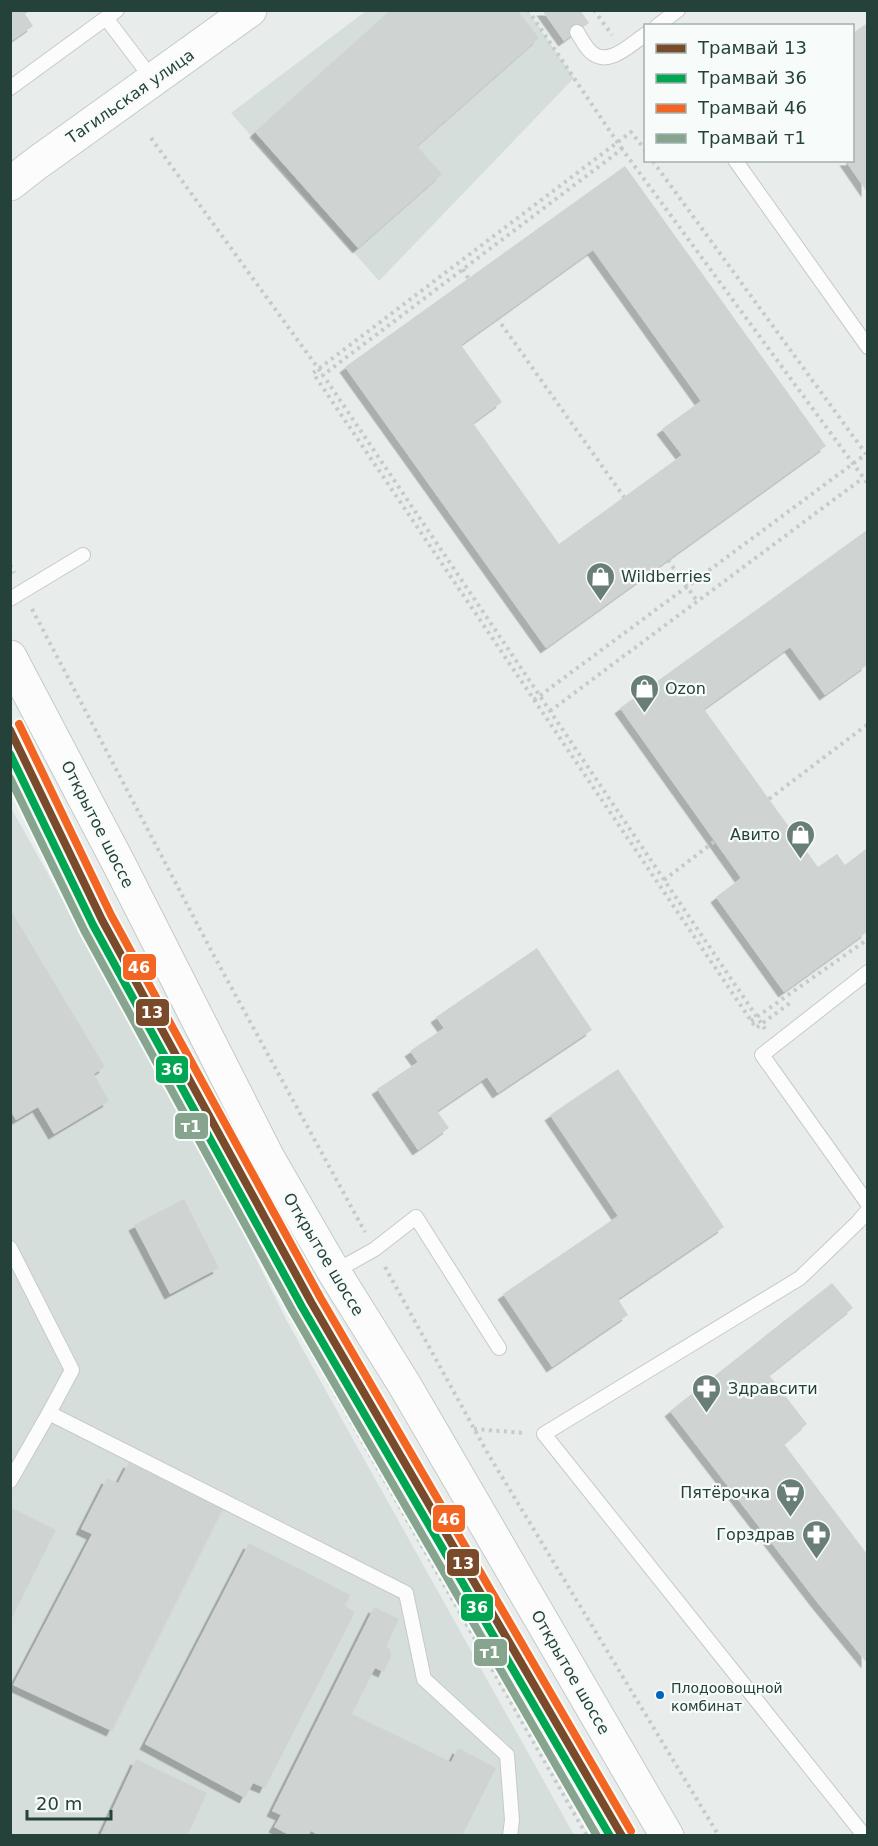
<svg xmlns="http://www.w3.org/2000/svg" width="878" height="1846" font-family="'DejaVu Sans',sans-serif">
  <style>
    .built { fill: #d6dedb }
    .building { fill: #cfd4d2; fill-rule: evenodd; filter: url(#shadow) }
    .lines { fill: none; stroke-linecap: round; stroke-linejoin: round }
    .service-casing { stroke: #c5cac8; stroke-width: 16 }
    .secondary-casing { stroke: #c3cbc8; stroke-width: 35 }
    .path { stroke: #c3ccca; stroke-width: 4; stroke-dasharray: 3 4.5; stroke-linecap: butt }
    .service { stroke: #fcfcfc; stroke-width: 14 }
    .secondary { stroke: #fcfcfc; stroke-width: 33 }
    .tram-1-casing { stroke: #f7fbf9; stroke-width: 12 }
    .tram-2-casing { stroke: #f7fbf9; stroke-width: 12 }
    .tram-3-casing { stroke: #f7fbf9; stroke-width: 12 }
    .tram-4-casing { stroke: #f7fbf9; stroke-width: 12 }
    .tram-1 { stroke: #7a4b2a; stroke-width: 8 }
    .tram-2 { stroke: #00a651; stroke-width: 8 }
    .tram-3 { stroke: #f26522; stroke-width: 8 }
    .tram-4 { stroke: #87a48f; stroke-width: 8 }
    .bus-dot { fill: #0065bd; stroke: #f7fbf9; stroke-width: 2 }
    .labels { text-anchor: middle; stroke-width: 4.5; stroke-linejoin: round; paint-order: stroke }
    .bus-label { font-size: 14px; fill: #24423a; stroke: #f7fbf9; text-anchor: start }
    .street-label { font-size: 16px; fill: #24423a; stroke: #f7fbf9 }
    .poi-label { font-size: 16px; fill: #24423a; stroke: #f7fbf9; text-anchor: start }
    .line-badge { stroke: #f7fbf9; stroke-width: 2 }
    .badge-label { font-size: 16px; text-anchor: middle; font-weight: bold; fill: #fff }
  </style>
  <defs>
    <filter id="shadow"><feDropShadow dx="-5.5" dy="5.5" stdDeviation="0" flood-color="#0004"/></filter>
  </defs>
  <rect width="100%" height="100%" fill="#e8edeb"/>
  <!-- built -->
  <g class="built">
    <polygon points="366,11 528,11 574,78 379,281 231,113"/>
    <polygon points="10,806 196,1138 287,1321 574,1835 11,1835"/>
  </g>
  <!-- building -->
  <g class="building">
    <polygon points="10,10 31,10 25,14 33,26 10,42"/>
    <polygon points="391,10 517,10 539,38 417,146 442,174 358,248 255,132"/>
    <polygon points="542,10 580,10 589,23 564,41"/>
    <polygon points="867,23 867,192 845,160 852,160 852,34"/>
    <path d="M625,166L826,446L546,648L345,367ZM593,250L701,401L662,429L682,455L559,544L473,423L502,402L461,345Z"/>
    <polygon points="867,530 867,665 825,695 790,647 704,709 818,867 837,854 845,865 867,848 867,932 784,992 716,897 741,878 620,708"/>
    <polygon points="10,909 105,1067 94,1074 109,1101 54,1134 38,1107 16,1120 10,1110"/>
    <polygon points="537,948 592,1030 498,1093 487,1077 437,1111 449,1128 418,1150 377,1089 418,1062 410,1051 444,1028 436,1017"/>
    <polygon points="618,1069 724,1227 618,1299 628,1315 552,1367 503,1294 618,1216 550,1115"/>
    <polygon points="184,1199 219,1268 170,1294 134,1225"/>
    <polygon points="832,1283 853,1308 769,1375 807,1424 784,1444 867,1554 867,1663 817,1602 670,1411"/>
    <polygon points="129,1462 223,1509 112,1731 13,1685 92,1534 81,1529 107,1478 118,1483"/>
    <polygon points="10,1507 56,1530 10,1622"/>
    <polygon points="249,1543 350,1595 345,1606 355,1612 265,1788 253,1783 245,1798 145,1744"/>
    <polygon points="374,1607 399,1619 386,1647 390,1649 391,1656 384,1672 375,1668 352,1714 451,1762 458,1748 496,1768 462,1836 320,1836 311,1831 308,1836 291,1836 274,1827 281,1815 272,1811"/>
    <polygon points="136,1759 207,1793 187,1836 100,1836"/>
  </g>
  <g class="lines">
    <defs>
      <g id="service">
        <polyline points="106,18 153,80"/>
        <polyline points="657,26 678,10"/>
        <path d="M577,32C581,38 585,47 591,52C608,68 631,44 646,34"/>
        <polyline points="10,88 117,10"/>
        <polyline points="735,160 868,347"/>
        <polyline points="10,599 83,555"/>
        <polyline points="868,972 762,1055 868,1204"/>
        <polyline points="10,1248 72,1370 49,1413"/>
        <polyline points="334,1272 375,1249 416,1217 499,1348"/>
        <polyline points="10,1481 49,1413 406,1593 424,1679 507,1755 512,1820 510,1836"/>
        <polyline points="863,1834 544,1434 800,1278 858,1222 868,1210"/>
      </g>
      <g id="secondary">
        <polyline points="10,184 37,163 250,10"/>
        <polyline points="10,657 119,864 268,1158 334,1272 404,1384 667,1836"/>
      </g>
    </defs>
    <!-- service casing -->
    <use href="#service" class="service-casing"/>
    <!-- secondary casing -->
    <use href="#secondary" class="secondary-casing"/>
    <!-- path -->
    <g class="path">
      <polyline points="528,10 622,149"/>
      <polyline points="594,10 612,35"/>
      <polyline points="151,138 323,375"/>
      <polyline points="646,151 631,132 313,373 756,1028 790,1003"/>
      <polyline points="463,269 468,278"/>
      <polyline points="497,318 624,497"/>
      <polyline points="668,560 697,601"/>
      <polyline points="10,565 14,573"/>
      <polyline points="32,609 213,954 365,1232"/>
      <polyline points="534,700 866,454 652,160"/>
      <polyline points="550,711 863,478"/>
      <polyline points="10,779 287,1309 587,1836"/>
      <polyline points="769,799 868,724"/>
      <polyline points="664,880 715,841"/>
      <polyline points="751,1021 868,939"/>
      <polyline points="765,1029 323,375 622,149 868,484"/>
      <polyline points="385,1267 487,1452 719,1836"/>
      <polyline points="474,1429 525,1433"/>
    </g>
    <!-- service -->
    <use href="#service" class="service"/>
    <!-- secondary -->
    <use href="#secondary" class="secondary"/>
    <defs>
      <polyline id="tram-1" points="10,730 102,920 311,1302 622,1836"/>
      <polyline id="tram-2" points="10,754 93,925 302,1307 610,1836"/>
      <polyline id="tram-3" points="19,724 111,915 320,1297 631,1831"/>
      <polyline id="tram-4" points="10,778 84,930 293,1312 597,1836"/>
    </defs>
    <!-- tram-1 casing -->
    <use href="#tram-1" class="tram-1-casing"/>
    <!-- tram-2 casing -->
    <use href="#tram-2" class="tram-2-casing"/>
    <!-- tram-3 casing -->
    <use href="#tram-3" class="tram-3-casing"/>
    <!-- tram-4 casing -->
    <use href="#tram-4" class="tram-4-casing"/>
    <!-- tram-1 -->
    <use href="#tram-1" class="tram-1"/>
    <!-- tram-2 -->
    <use href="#tram-2" class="tram-2"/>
    <!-- tram-3 -->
    <use href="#tram-3" class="tram-3"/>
    <!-- tram-4 -->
    <use href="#tram-4" class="tram-4"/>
  </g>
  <!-- icons -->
  <defs>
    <symbol id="shop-pin" viewBox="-11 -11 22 30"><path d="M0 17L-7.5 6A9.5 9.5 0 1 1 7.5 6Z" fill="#697e78" stroke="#f7fbf9"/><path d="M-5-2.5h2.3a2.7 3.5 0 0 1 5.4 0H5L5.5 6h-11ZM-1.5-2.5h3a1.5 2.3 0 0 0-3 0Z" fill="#fff"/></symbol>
    <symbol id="pharmacy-pin" viewBox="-11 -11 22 30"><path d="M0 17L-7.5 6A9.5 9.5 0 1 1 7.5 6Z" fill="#697e78" stroke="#f7fbf9"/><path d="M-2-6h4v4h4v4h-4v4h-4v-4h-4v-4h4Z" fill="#fff"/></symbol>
    <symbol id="supermarket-pin" viewBox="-11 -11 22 30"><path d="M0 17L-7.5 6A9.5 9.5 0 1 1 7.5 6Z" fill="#697e78" stroke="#f7fbf9"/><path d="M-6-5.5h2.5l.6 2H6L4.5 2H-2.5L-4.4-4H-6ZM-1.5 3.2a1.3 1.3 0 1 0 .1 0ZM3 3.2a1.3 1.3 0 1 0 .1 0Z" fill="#fff"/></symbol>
  </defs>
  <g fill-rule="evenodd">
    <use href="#shop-pin" x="584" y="560" width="33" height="45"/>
    <use href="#shop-pin" x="628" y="672" width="33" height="45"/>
    <use href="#shop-pin" x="784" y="818" width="33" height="45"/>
    <use href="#pharmacy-pin" x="690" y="1372" width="33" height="45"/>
    <use href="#supermarket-pin" x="774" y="1476" width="33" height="45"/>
    <use href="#pharmacy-pin" x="800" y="1518" width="33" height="45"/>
  </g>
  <!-- markers -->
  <circle class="bus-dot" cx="660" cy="1695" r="5"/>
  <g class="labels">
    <!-- bus labels -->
    <g class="bus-label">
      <text x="671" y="1693">Плодоовощной<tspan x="671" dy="18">комбинат</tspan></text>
    </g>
    <!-- street labels -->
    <g class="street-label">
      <text transform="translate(130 96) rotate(-35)" y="6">Тагильская улица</text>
      <text transform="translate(98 824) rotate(63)" y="6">Открытое шоссе</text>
      <text transform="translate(324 1254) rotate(59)" y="6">Открытое шоссе</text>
      <text transform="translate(571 1672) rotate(60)" y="6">Открытое шоссе</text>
    </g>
    <!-- poi labels -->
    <g class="poi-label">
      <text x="621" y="582">Wildberries</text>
      <text x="665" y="694">Ozon</text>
      <text x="780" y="840" text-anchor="end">Авито</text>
      <text x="728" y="1394">Здравсити</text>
      <text x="770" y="1498" text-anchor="end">Пятёрочка</text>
      <text x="795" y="1540" text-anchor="end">Горздрав</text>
    </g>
  </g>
  <g class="line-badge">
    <rect x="122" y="953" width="35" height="28" rx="6" fill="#f26522"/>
    <rect x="135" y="998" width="35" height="29" rx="6" fill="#7a4b2a"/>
    <rect x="155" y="1055" width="34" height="29" rx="6" fill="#00a651"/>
    <rect x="174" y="1112" width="35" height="28" rx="6" fill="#87a48f"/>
    <rect x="432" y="1504" width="34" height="29" rx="6" fill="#f26522"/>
    <rect x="446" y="1548" width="34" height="29" rx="6" fill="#7a4b2a"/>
    <rect x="460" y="1593" width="34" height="29" rx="6" fill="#00a651"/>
    <rect x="473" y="1638" width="35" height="29" rx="6" fill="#87a48f"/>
  </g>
  <g class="badge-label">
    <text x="139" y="973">46</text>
    <text x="152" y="1018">13</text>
    <text x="172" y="1075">36</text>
    <text x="191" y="1132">т1</text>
    <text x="449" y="1525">46</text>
    <text x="463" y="1569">13</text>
    <text x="477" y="1613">36</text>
    <text x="490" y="1658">т1</text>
  </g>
  <!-- border -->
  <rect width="878" height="1846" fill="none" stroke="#24423a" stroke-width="24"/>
  <!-- legend -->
  <rect x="644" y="24" width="210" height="138" fill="#f7fbf9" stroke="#a3b1ad" stroke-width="1.5"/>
  <rect x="656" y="44" width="30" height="9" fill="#7a4b2a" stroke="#a3b1ad" stroke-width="1.5"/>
  <text x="698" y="54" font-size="18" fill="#24423a">Трамвай 13</text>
  <rect x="656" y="74" width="30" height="9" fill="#00a651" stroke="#a3b1ad" stroke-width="1.5"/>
  <text x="698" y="84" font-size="18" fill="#24423a">Трамвай 36</text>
  <rect x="656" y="104" width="30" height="9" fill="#f26522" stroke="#a3b1ad" stroke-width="1.5"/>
  <text x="698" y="114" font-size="18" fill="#24423a">Трамвай 46</text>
  <rect x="656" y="134" width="30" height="9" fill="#87a48f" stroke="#a3b1ad" stroke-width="1.5"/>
  <text x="698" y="144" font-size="18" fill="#24423a">Трамвай т1</text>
  <!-- scale -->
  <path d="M27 1810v9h84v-9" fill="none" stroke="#24423a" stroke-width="3"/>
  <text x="36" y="1810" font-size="18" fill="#24423a" stroke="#f7fbf9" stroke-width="4.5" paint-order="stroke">20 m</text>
</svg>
